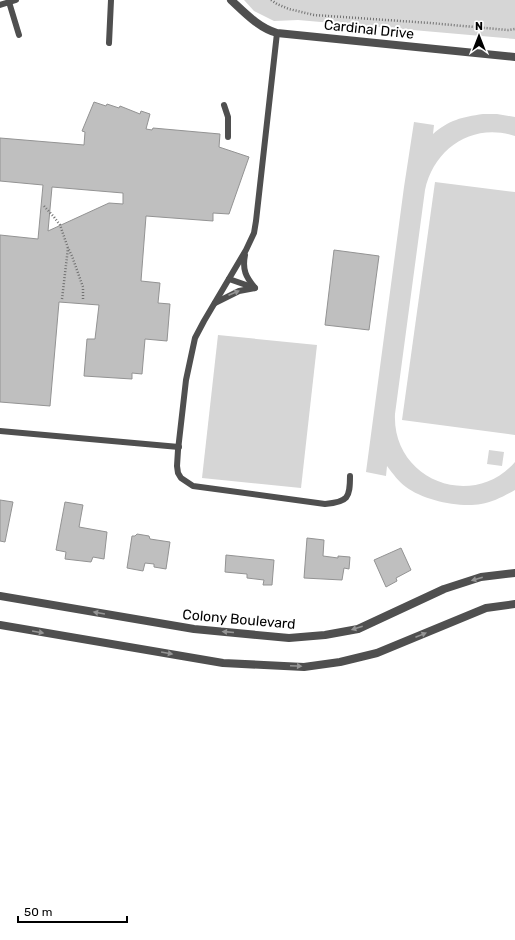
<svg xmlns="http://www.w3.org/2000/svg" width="515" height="940" font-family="Rubik,sans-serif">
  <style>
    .green { fill: #d6d6d6 }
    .building { fill: #bfbfbf; stroke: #939393; fill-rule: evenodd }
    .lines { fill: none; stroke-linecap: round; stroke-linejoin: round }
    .path { stroke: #717171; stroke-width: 2.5; stroke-dasharray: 1 2; stroke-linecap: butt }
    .service { stroke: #4f4f4f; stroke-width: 6 }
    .minor { stroke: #4f4f4f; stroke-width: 8 }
    .oneway { fill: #959595 }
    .labels { text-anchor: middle; stroke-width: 4; stroke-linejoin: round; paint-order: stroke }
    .street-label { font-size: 14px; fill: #000; stroke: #fff }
  </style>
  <rect width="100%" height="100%" fill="#fff"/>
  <!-- green -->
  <g class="green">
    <polygon points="244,0 515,0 515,39 298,20 274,21 254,11"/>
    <path d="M483,114H497L515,117V136C473,122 434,148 425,190L395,414C392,480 472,511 515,462V490C504,496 493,502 481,504C459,508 423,500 406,487C399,482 393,474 387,466L386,476L366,472L404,187L414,122L434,125L433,134C449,120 462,117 483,114Z"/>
    <polygon points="435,182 515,192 515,435 402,420"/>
    <polygon points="218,335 317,345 301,488 202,478"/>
    <polygon points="489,450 504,452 502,466 487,464"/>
  </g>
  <!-- building -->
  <g class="building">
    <path d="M94,102L106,106L107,104L119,108L120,106L140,114L141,111L150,114L146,129L152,130L153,128L220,134L219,147L249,157L229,214L213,213V221L146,216L141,281L160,283L158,303L170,304L167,341L145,339L142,374L132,373V379L84,376L87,339H95L99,305L59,302L50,406L0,402V235L38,239L43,185L0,181V138L84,145L85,132L82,131ZM52,187L123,193V204L109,203L48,231Z"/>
    <polygon points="334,250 379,256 369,330 325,325"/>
    <polygon points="0,500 13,502 5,542 0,541"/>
    <polygon points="65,502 83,505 79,527 107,532 104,559 93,557 91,562 65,559 66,552 56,550"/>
    <polygon points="137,534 149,536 150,539 170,542 166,569 154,567 154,564 145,563 143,571 127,568 132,536 135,536"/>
    <polygon points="307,538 324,540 323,556 338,558 338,556 350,557 349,569 344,568 342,580 304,578"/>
    <polygon points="401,548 411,570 396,578 397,581 386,587 374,560"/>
    <polygon points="226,555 274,560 272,585 263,585 264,580 247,578 247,574 225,572"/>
  </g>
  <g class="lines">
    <!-- path -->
    <g class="path">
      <polyline points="271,0 277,4 289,9 314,15 430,23 508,30 515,29"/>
      <polyline points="44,206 54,217 60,225 68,248 72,256 83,287 83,301"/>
      <polyline points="62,299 68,248"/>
    </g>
    <!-- service -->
    <g class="service">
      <polyline points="9,2 19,35"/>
      <polyline points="0,5 16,0"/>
      <path d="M277,33L256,221L254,233L246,250L204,321L195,338L186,380L178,450L177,466L178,473L181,478L193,486L325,504C348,502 350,498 350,476"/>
      <polyline points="109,43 111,0"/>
      <polyline points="224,105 228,117 228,137"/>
      <path d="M245,255C242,270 246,277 255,288"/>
      <polyline points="229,279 252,287"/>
      <polyline points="215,303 239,291 255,288"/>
      <polyline points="0,431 179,447"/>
    </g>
    <!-- minor -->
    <g class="minor">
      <path d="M231,0C245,13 259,28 277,33L515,57"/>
      <polyline points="0,596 194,629 289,638 325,635 358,629 444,589 481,577 515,573"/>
      <polyline points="0,625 223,663 304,667 340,662 377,653 486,608 515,604"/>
    </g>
  </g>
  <!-- one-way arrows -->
  <defs><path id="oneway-solid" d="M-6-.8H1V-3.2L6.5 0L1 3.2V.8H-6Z"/></defs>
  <g class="oneway">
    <use href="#oneway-solid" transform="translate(234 293) rotate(-23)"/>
    <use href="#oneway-solid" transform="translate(477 579) rotate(164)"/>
    <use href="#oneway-solid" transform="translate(99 613) rotate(-170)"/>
    <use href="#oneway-solid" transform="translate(357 628) rotate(163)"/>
    <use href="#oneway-solid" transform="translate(38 632) rotate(10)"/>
    <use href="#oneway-solid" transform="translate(228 632) rotate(-175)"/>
    <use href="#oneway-solid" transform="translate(421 635) rotate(-22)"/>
    <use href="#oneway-solid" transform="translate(167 653) rotate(10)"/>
    <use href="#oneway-solid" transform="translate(296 666) rotate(3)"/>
  </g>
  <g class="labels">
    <!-- street labels -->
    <g class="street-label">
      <text transform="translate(369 29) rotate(6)" y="5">Cardinal Drive</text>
      <text transform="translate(239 619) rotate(5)" y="5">Colony Boulevard</text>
    </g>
  </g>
  <!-- north arrow -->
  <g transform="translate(479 36)" stroke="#ffffff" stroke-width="3" paint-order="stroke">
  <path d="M0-3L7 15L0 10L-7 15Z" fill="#000000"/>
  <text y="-6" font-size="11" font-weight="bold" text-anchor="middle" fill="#000000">N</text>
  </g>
  <!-- scale -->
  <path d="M18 916v6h109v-6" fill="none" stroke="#000000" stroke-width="2"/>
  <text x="24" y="916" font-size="12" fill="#000000" stroke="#ffffff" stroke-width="3" paint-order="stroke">50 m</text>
</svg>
